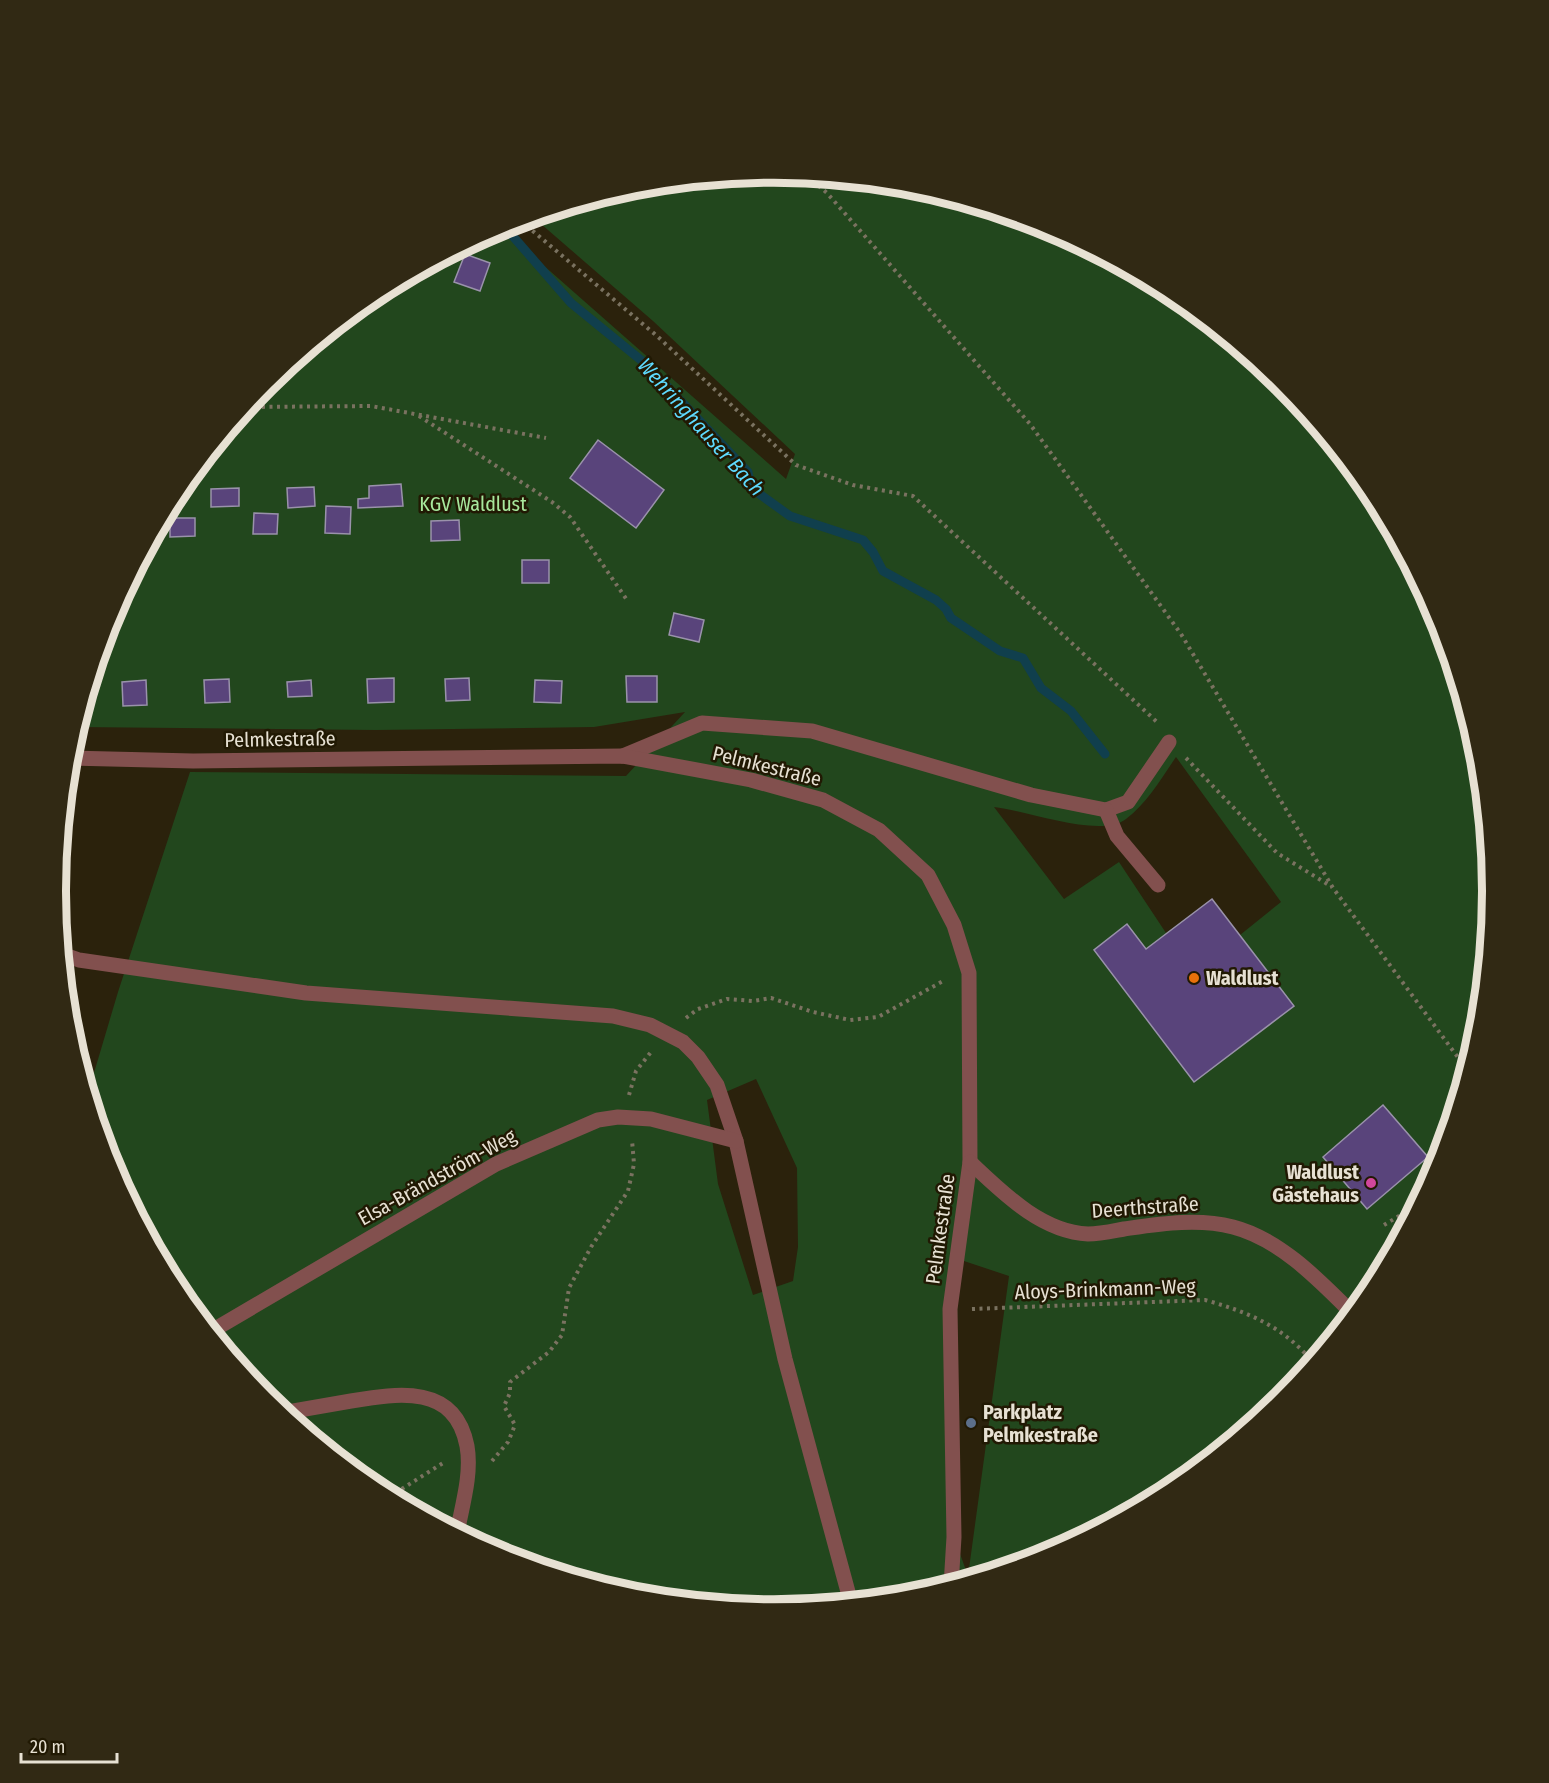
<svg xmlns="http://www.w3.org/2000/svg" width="1549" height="1783" font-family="'Fira Sans Condensed',sans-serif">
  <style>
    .green { fill: #22471d; fill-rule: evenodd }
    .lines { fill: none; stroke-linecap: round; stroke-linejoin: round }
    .stream { stroke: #103f4d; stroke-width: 9 }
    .building { fill: #59447b; stroke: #9a92ab; stroke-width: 1.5 }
    .path { stroke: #7a7260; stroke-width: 4; stroke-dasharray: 3 4.5; stroke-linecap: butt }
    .minor { stroke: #82504e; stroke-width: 15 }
    .food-dot { fill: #e8710a; stroke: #211903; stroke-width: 2 }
    .hotel-dot { fill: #d1479c; stroke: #211903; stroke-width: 2 }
    .service-dot { fill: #5c6f8a; stroke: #211903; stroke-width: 2 }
    .labels { text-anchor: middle; stroke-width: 5; stroke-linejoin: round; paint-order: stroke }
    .park-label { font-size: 20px; fill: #a7e89d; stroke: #211903 }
    .street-label { font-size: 20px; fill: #e7e1d3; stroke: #211903 }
    .poi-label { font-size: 20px; font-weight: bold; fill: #e7e1d3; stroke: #211903; text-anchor: start }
    .water-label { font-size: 21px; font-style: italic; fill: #5edafe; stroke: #211903 }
    .rim { fill: none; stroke: #e7e1d3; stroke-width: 8 }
  </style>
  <rect width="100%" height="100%" fill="#2b220c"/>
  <!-- green -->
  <path class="green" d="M775,173L915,186L1050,227L1174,294L1283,383L1373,492L1439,617L1480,752L1493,892L1480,1032L1439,1167L1372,1291L1283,1400L1174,1490L1049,1556L914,1597L774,1610L634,1597L499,1556L375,1489L266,1400L176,1291L110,1166L88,1093L118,992L190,772L626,776L685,712L594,727L376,730L77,727L110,616L177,492L266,383L375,293L500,227L786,479L795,454L653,321L533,217L635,186ZM1176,757L1281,902L1240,935L1212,899L1166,933L1119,862L1064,899L994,807C1025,810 1100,839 1126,819C1147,803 1161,779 1176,757ZM756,1079L797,1168L798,1247L793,1281L753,1295L718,1184L707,1100ZM958,1259L1009,1276L968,1576L954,1537Z"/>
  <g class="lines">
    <!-- stream -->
    <g class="stream">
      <polyline points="559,213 657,184"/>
      <polyline points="504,226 571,303 647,365 748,472 751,488 790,516 863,540 873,552 883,571 936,600 946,609 951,618 1000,651 1023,658 1041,688 1071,711 1105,754"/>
    </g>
  </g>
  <!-- building -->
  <g class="building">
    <polygon points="465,254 490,263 480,291 454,282"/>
    <polygon points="598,440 664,490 636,528 570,478"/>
    <polygon points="401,484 403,506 358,508 358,499 369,498 369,486"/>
    <polygon points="314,487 315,506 288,508 287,488"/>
    <polygon points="239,488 239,506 211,507 211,489"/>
    <polygon points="326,506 351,507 350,534 325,533"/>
    <polygon points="254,513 278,514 277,534 253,534"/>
    <polygon points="170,518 195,518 195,536 170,537"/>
    <polygon points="459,520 460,540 431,541 431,521"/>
    <rect x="522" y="560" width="27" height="23"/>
    <polygon points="674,613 704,620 699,642 669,635"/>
    <polygon points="626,676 657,676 657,702 627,702"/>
    <polygon points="394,678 394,702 368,703 367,679"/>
    <polygon points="469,678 470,700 446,701 445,679"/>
    <polygon points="229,679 230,702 205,703 204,680"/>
    <polygon points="146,680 147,705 123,706 122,682"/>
    <polygon points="311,680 312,696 288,697 287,682"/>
    <polygon points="535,680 562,681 561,703 534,702"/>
    <polygon points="1212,899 1294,1006 1194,1082 1094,950 1127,924 1146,949"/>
    <polygon points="1383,1105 1428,1157 1367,1209 1323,1157"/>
  </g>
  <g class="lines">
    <!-- path -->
    <g class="path">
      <polyline points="807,176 827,193 1030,424 1181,634 1333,888 1468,1071"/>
      <polyline points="521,221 657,336 796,465 853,485 913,496 1157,722"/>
      <polyline points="247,407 371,406 546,438"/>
      <polyline points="419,416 552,502 570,517 627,600"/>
      <polyline points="1186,758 1277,853 1332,887"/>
      <polyline points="686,1018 698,1009 727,999 753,1001 771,998 813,1012 850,1020 878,1017 945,980"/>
      <polyline points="629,1095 636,1071 651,1052"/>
      <polyline points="1384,1225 1419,1204"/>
      <path d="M972,1309L1205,1300C1248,1312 1285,1327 1313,1363"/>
      <polyline points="492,1461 508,1442 515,1425 504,1406 510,1393 510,1382 549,1352 562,1335 569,1288 591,1247 628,1191 634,1164 632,1140"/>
      <polyline points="389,1497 443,1463"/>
    </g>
    <!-- minor -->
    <g class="minor">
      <polyline points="623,756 702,723 812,731 1031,795 1106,810 1128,802 1169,742"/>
      <polyline points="69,758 193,761 622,756 751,780 823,800 879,830 928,875 954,925 969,973 970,1162 950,1309 954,1537 951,1586"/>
      <polyline points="1106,810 1117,836 1158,885"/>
      <polyline points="62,954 79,960 306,993 613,1016 650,1025 683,1042 698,1057 717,1085 736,1141 785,1359 851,1603"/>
      <path d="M970,1162C1002,1192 1041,1232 1088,1234C1100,1234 1113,1231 1124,1229C1160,1224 1197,1218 1233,1227C1280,1239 1320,1281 1353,1314"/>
      <polyline points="210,1332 496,1164 598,1120 618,1117 651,1119 736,1141"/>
      <path d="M282,1413C305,1409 328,1405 351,1401C399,1393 455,1384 467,1446C472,1474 462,1506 457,1533"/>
    </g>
  </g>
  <!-- markers -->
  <circle class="food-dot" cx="1194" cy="978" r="6"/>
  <circle class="hotel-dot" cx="1371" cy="1183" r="6"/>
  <circle class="service-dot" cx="971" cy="1423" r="6"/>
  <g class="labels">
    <!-- park labels -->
    <g class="park-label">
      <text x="473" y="511">KGV Waldlust</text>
    </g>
    <!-- street labels -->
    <g class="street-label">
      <text transform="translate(280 739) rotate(-1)" y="7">Pelmkestraße</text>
      <text transform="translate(767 766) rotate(14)" y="7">Pelmkestraße</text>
      <text transform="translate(437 1177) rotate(-29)" y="7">Elsa-Brändström-Weg</text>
      <text transform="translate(1145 1207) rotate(-4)" y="7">Deerthstraße</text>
      <text transform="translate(940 1229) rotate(-82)" y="7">Pelmkestraße</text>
      <text transform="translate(1105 1289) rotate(-2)" y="7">Aloys-Brinkmann-Weg</text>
    </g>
    <!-- poi labels -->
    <g class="poi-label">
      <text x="1206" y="985">Waldlust</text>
      <text x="1359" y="1179" text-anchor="end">Waldlust<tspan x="1359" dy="23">Gästehaus</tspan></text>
      <text x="983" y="1419">Parkplatz<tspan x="983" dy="23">Pelmkestraße</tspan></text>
    </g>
    <!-- water labels -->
    <g class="water-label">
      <text transform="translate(701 427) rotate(48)" y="7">Wehringhauser Bach</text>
    </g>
  </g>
  <!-- crop -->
  <path d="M0 0H1549V1783H0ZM66 891a708 708 0 1 1 1416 0a708 708 0 1 1-1416 0Z" fill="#312914" fill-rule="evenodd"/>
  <path class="rim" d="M66 891a708 708 0 1 1 1416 0a708 708 0 1 1-1416 0Z"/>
  <!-- scale -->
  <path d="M21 1753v9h96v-9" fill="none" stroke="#e7e1d3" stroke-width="3"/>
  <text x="30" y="1753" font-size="18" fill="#e7e1d3" stroke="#211903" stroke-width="4.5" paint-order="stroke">20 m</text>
</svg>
